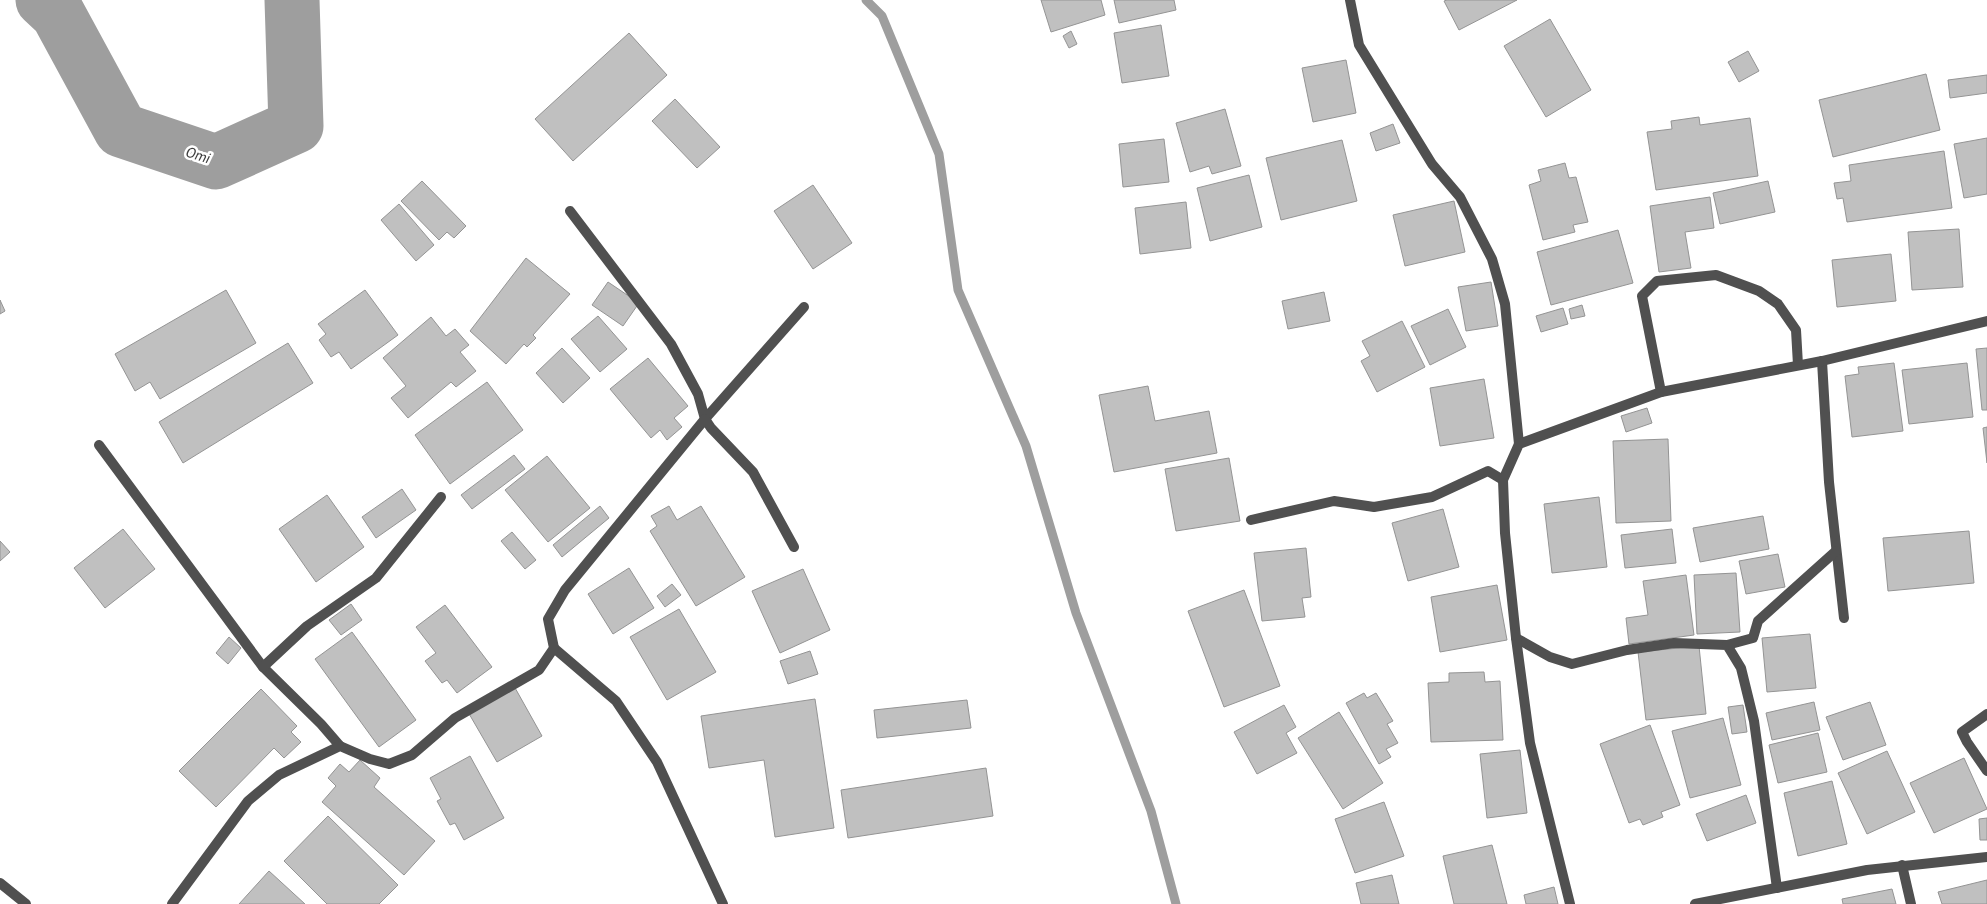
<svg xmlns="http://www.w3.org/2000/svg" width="1987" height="904" font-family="'Public Sans',sans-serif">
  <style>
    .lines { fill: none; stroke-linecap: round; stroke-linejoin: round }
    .stream { stroke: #9e9e9e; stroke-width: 9 }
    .river { stroke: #9e9e9e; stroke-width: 55 }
    .building { fill: #c0c0c0; stroke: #949494 }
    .minor { stroke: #505050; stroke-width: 10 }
    .labels { text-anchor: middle; stroke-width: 5; stroke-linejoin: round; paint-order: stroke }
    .water-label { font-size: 14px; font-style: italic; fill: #3f3f3f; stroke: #fff }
  </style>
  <rect width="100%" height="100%" fill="#fff"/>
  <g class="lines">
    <!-- stream -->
    <polyline class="stream" points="866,0 882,16 939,154 958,290 1026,446 1076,613 1151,811 1176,904"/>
    <!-- river -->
    <polyline class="river" points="43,0 58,14 121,130 216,162 296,126 292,0"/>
  </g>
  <!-- building -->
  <g class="building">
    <polygon points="1041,0 1101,0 1105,15 1051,32"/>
    <polygon points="1114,0 1174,0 1176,10 1119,23"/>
    <polygon points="1447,0 1517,0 1459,30 1444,1"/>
    <polygon points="1550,19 1591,90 1546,117 1504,46"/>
    <polygon points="1161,25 1169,76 1122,83 1114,33"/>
    <polygon points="1071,31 1077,44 1069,48 1063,36"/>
    <polygon points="629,33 667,75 573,161 535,119"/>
    <polygon points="1748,51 1759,71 1739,82 1728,62"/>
    <polygon points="1346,60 1356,113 1313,122 1302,68"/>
    <polygon points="1926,74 1940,130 1833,157 1819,100"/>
    <polygon points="1987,75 1987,93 1950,98 1948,80"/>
    <polygon points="675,99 720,147 697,168 652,121"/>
    <polygon points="1225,109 1241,166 1212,174 1209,166 1190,172 1176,123"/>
    <polygon points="1699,117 1700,125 1750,118 1758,176 1656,190 1647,132 1672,129 1671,121"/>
    <polygon points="1393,124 1400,143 1376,151 1370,133"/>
    <polygon points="1987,138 1987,194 1964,198 1954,144"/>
    <polygon points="1164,139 1169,182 1123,187 1119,144"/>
    <polygon points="1342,140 1357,201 1281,220 1266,158"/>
    <polygon points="1944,151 1952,208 1847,222 1843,198 1837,199 1834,183 1851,181 1849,165"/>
    <polygon points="1565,163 1569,178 1576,177 1588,222 1573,225 1575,232 1543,240 1529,185 1541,181 1538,170"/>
    <polygon points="1249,175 1262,227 1210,241 1197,188"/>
    <polygon points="422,181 466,226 454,238 447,232 439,240 401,201"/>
    <polygon points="1768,181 1775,212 1720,224 1713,193"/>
    <polygon points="813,185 852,243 813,269 774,211"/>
    <polygon points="1710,197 1714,228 1685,232 1691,268 1659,272 1650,206"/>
    <polygon points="1454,201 1465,252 1405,266 1393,215"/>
    <polygon points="1186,202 1191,248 1140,254 1135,208"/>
    <polygon points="399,204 434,245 416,261 381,220"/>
    <polygon points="1959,229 1963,287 1912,290 1908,232"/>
    <polygon points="1618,230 1633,283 1551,305 1537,252"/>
    <polygon points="1891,254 1896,301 1837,307 1832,260"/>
    <polygon points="526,258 570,294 533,335 536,338 527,347 524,344 506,364 470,331"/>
    <polygon points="608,282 639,303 623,326 592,305"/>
    <polygon points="1491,282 1498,326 1466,331 1458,287"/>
    <polygon points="226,290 256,343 160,399 150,382 135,391 115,354"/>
    <polygon points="365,290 398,335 351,369 339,352 331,357 319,340 326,334 318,324"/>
    <polygon points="1324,292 1330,321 1288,329 1282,301"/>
    <polygon points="0,300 5,311 0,314"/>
    <polygon points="1582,305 1585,316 1571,319 1569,309"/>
    <polygon points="1563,308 1568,324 1541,332 1536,316"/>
    <polygon points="1448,309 1466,347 1430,365 1411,326"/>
    <polygon points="598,316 627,349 600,372 571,339"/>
    <polygon points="431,317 446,336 455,329 469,345 460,352 476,371 456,387 451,382 408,418 391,398 406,386 383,358"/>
    <polygon points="1402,321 1425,367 1377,392 1361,361 1370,356 1362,341"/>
    <polygon points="288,343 313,383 183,463 159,422"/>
    <polygon points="562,348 590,378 563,403 536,373"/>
    <polygon points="1987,348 1987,410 1982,410 1976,349"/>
    <polygon points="648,358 688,406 674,418 682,427 667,440 660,430 651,438 610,389"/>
    <polygon points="1894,363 1903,431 1852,437 1845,376 1859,374 1858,367"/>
    <polygon points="1967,363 1973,417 1909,424 1902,370"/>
    <polygon points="1484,379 1494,438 1440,446 1430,388"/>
    <polygon points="487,382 523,430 450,484 415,435"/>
    <polygon points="1148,386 1155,421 1209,411 1217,453 1114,472 1099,395"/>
    <polygon points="1647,408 1652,423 1626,432 1621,416"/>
    <polygon points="1987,427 1987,463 1983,428"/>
    <polygon points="1668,439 1671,521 1616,523 1613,441"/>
    <polygon points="514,455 525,469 472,509 461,495"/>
    <polygon points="547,456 590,508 548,542 505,490"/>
    <polygon points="1229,458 1240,521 1176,531 1165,469"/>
    <polygon points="402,489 416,510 376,538 362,517"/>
    <polygon points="327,495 364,547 316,582 279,529"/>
    <polygon points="1599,497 1607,567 1552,573 1544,504"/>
    <polygon points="600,506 609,518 562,557 553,545"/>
    <polygon points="669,506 677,520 701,506 745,577 696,606 650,531 657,526 651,516"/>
    <polygon points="1443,509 1459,567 1408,581 1392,523"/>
    <polygon points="1763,516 1769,549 1700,562 1693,528"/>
    <polygon points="123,529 155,569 105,608 74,568"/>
    <polygon points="1672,529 1676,563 1625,568 1621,535"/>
    <polygon points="1969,531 1974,583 1888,591 1883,538"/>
    <polygon points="512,532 536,560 525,569 501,541"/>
    <polygon points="0,541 10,552 0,561"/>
    <polygon points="1306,548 1311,597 1302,598 1305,617 1262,621 1254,553"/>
    <polygon points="1778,554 1785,587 1746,594 1739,561"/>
    <polygon points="629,568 654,608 613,634 588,594"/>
    <polygon points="803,569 830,630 780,653 752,591"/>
    <polygon points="1736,573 1740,632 1697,634 1694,575"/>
    <polygon points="1686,575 1694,635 1629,644 1626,618 1648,615 1643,581"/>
    <polygon points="672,584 681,595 665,607 657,596"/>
    <polygon points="1497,585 1507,640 1440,652 1431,597"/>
    <polygon points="1244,590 1280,686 1224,707 1188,611"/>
    <polygon points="351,604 362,620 341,635 329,620"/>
    <polygon points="445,605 492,667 457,693 447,680 442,683 425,661 436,653 416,627"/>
    <polygon points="679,609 716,672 667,700 630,637"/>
    <polygon points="352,632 416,720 379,747 315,659"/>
    <polygon points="1810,634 1816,688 1767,692 1762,638"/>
    <polygon points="229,637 241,648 228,664 216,653"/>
    <polygon points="1699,646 1706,714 1646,720 1638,652"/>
    <polygon points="810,651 818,674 788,684 780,661"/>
    <polygon points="1484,672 1485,682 1500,681 1503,740 1431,742 1428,683 1449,682 1449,673"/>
    <polygon points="514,686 542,736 497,762 468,712"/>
    <polygon points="261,689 297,726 291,732 301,742 284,758 274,748 216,807 179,771"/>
    <polygon points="1364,693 1367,698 1376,693 1393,721 1387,724 1398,743 1386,749 1391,757 1379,764 1346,703"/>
    <polygon points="815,699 834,828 775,837 764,760 709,768 701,716"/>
    <polygon points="967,700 971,728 877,738 874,710"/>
    <polygon points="1814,702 1820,730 1772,740 1766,713"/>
    <polygon points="1870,702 1886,745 1843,760 1826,717"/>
    <polygon points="1284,705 1296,727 1286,733 1297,753 1257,774 1234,732"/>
    <polygon points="1743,705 1747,732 1732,734 1728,707"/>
    <polygon points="1339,712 1383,783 1343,809 1298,738"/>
    <polygon points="1723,718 1741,785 1690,798 1672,731"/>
    <polygon points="1650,725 1680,805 1661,812 1663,817 1643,825 1640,819 1629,823 1600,744"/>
    <polygon points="1818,733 1827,772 1778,783 1769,745"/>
    <polygon points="1520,750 1527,813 1487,818 1480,754"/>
    <polygon points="1887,751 1915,812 1867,834 1838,773"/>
    <polygon points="470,756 504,818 464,840 455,823 450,825 437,801 441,799 430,778"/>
    <polygon points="1964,758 1987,809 1934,833 1910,783"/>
    <polygon points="360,760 380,778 374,787 435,841 404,875 322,802 336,786 328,778 340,764 349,772"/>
    <polygon points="986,768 993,816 848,838 841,790"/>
    <polygon points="1832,781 1847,844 1798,856 1784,793"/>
    <polygon points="1746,795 1756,823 1707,841 1696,814"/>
    <polygon points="1384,802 1404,856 1355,873 1335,819"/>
    <polygon points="328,816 398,885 379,904 327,904 284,861"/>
    <polygon points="1987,818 1987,840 1980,840 1979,819"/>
    <polygon points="1492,845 1507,904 1454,904 1443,856"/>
    <polygon points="269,871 305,904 239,904"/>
    <polygon points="1392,875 1399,904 1361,904 1356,883"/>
    <polygon points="1987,880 1987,904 1942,904 1938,892"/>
    <polygon points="1554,887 1558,904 1526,904 1524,895"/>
    <polygon points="1892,889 1896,904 1843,904 1842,899"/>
  </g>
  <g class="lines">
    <!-- minor -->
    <g class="minor">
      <polyline points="1350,0 1359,45 1432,164 1460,197 1492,259 1505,304 1519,444"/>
      <polyline points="570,211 671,344 698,394 705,419 804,307"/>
      <polyline points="1822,361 1829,482 1844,618"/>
      <polyline points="1661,392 1642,296 1657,281 1716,275 1759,291 1778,304 1796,330 1798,365"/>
      <polyline points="99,445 263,667 321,724 340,746"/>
      <polyline points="1251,520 1334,501 1374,507 1432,497 1488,471 1503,480"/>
      <polyline points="1516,638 1550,657 1572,664 1627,650 1674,643 1727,645 1741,668 1754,721 1777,888"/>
      <polyline points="1727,645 1753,638 1758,621 1836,551"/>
      <polyline points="554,648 616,701 657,762 723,904"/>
      <polyline points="263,667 307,626 376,578 441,497"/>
      <polyline points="1987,714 1962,732 1967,742 1987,771"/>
      <polyline points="1902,865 1911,904"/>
      <polyline points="0,883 26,904"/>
      <polyline points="172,904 248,801 279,775 340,746 370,759 389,764 412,755 455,718 539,670 554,648 548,619 565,590 705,419 711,428 753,472 794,547"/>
      <polyline points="1570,904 1530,743 1516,638 1505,533 1503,480 1519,444 1661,392 1822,361 1987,321"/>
      <polyline points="1695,904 1867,870 1987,857"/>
    </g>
  </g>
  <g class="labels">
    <!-- water labels -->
    <g class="water-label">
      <text transform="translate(198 155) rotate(18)" y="5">Omi</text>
    </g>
  </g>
</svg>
